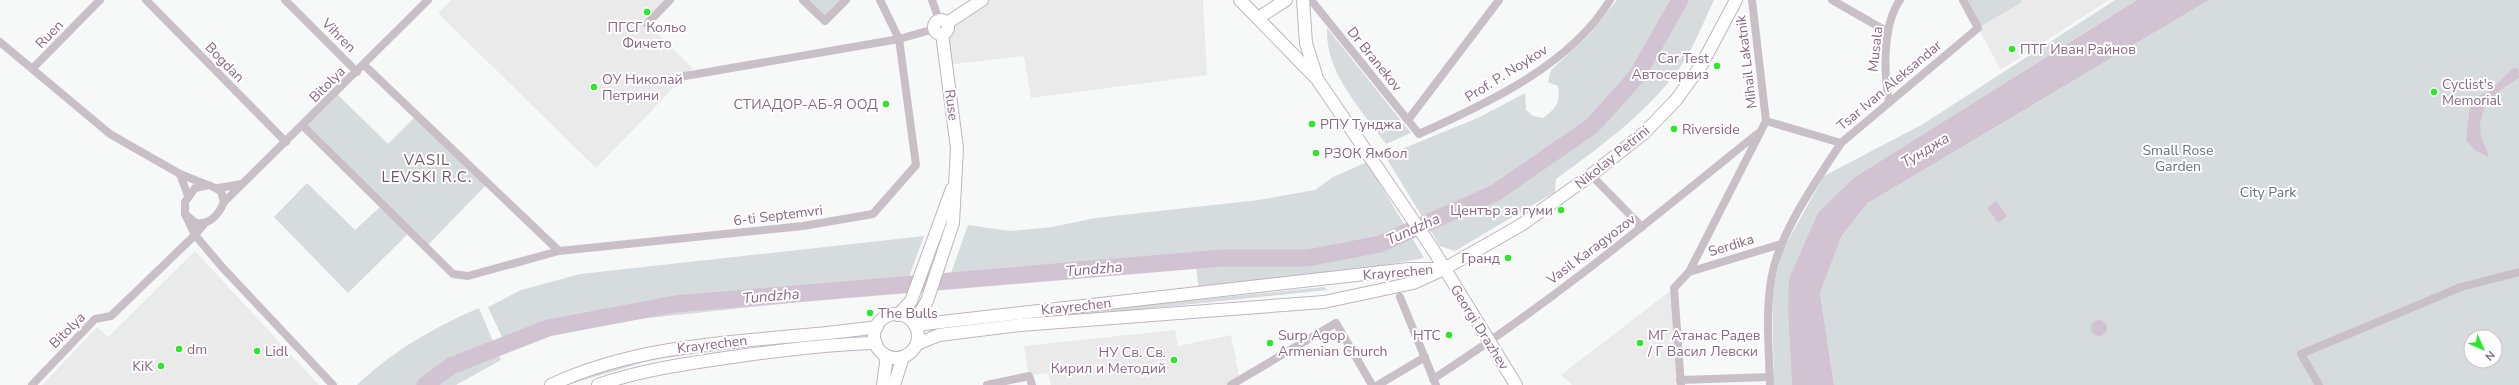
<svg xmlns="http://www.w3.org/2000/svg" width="2519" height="385" font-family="'Nunito Sans',sans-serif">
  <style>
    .built { fill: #eaeaeb }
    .green { fill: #d6dbde; fill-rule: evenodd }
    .water { fill: #d1c3d1 }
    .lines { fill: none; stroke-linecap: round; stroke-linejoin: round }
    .river { stroke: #d1c3d1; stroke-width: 17 }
    .secondary-casing { stroke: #c0b4bd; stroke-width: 14 }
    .street { stroke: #c9c0c7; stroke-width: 8 }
    .secondary { stroke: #fff; stroke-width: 12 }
    .poi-dot { fill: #29e928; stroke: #fff; stroke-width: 1.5 }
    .labels { text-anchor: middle; stroke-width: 4; stroke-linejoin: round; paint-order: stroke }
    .poi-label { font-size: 14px; fill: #896782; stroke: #fff; text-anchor: start }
    .street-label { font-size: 14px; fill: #896782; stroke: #fff }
    .park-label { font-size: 14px; fill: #677280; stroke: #fff }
    .water-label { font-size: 15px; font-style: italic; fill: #8b698a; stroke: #fff }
    .neighbourhood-label { font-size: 15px; letter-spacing: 1px; fill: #6e5669; stroke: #fff }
  </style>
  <rect width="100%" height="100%" fill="#f7f9f9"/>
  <!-- built -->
  <g class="built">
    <polygon points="451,0 670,0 647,24 693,68 596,168 438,13"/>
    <polygon points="984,0 1203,0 1207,75 1031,98 1024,56 946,65 942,28"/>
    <polygon points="1963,0 2109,0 2001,70"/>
    <polygon points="195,251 319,385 42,385 97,327 108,337"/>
    <polygon points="1674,288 1681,385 1572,385 1561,375"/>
    <polygon points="1175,330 1178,346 1231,335 1240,380 1231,385 1051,385 1048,373 1029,376 1024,346"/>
  </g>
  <!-- green -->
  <g class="green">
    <polygon points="803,0 846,0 825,21"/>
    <path d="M1617,0H1714C1703,23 1693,50 1678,70C1646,114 1600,147 1556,179L1555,192L1455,251L1440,246L1385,156L1480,117L1525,93L1526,110L1533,116L1543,118C1557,107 1560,104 1558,86L1548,82L1551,70L1590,34Z"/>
    <polygon points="1963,0 2021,0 2022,2 1978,28"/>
    <polygon points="2115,0 2137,0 1855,177 1788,314 1792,385 1774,385 1772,294 1782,251 1824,176 1923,124"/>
    <path d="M2209,0H2519V385H1834L1820,293L1842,235L1868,203ZM2471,337H2495V361H2471Z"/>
    <path d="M1327,28L1411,133L1386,144C1361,109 1325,73 1327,28Z"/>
    <polygon points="336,93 388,144 417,115 488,183 426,247 410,232 348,293 274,217 307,183 355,230 382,205 303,126"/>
    <polygon points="1367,162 1424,258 1310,279 1199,292 1196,265 946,287 968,225 1010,231 1052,227 1095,218 1259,200 1315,190 1333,177"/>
    <polygon points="924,236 904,291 611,322 553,334 508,350 488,307 521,290 580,274"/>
    <polygon points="1324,287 1328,290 1018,322 1032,317 1055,314"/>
    <path d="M479,308L501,360L456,385H357C394,350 433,328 479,308Z"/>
    <polygon points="768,344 651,360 567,385 559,385 615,367 688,350"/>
  </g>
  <!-- water -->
  <g class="water">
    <polygon points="2137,0 2209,0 1868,203 1842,235 1820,293 1834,385 1792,385 1788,314 1789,279 1818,213 1855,177"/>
    <path d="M2518,68L2519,78C2496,91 2476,107 2481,136C2482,143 2489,150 2488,157L2476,151L2466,140L2470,104L2476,97L2490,91L2512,69Z"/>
    <polygon points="1996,201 2007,216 1998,223 1987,208"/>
    <circle cx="2099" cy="328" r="8"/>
  </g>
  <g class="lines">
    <!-- river -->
    <polyline class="river" points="425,385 451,366 548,328 675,304 1223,258 1308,258 1380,244 1495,193 1592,126 1636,77 1680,0"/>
    <defs>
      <g id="secondary">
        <polyline points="1240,0 1317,79 1432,248 1516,385"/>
        <polyline points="1303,0 1306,43 1316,75"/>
        <polyline points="1258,18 1286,0"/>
        <circle cx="941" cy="27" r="7"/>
        <polyline points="947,23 982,0"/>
        <circle cx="896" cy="336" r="22"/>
        <polyline points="898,315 911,301 952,189"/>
        <polyline points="914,323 927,301 953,223 957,148 942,34"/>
        <polyline points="915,325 1409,269 1441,269"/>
        <polyline points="917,344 939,335 1020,325 1324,302 1413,283 1444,269 1521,225 1591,175 1644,133 1676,100 1702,64 1736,0"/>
        <path d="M551,385C653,337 768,343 877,327"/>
        <path d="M598,385C643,369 692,363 739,356C785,350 830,344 876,343"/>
        <polyline points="883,385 886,363 885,355"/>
        <polyline points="894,385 903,357"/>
      </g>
    </defs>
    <!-- secondary casing -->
    <use href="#secondary" class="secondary-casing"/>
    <!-- street -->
    <g class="street">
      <polyline points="146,0 286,142"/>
      <polyline points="285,0 357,72"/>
      <polyline points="803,0 825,21 846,0"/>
      <polyline points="932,0 939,20"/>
      <path d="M1311,0L1419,134C1486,104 1571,65 1610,0"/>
      <polyline points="1752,0 1766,121"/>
      <polyline points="1832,0 1888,32"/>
      <polyline points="647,24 670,0"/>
      <polyline points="0,42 110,134 180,174 205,184"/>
      <polyline points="364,65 559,251"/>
      <polyline points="33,68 100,0"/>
      <polyline points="685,76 899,39 934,29"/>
      <path d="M1889,102C1884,73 1882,26 1900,0"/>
      <polyline points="1408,120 1499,0"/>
      <polyline points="303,126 453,274 468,276 559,251 803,226 873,214 916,165 899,39 880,0"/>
      <polyline points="180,174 188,196"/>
      <polyline points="1591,175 1642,227"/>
      <path d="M209,185L221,191L224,202C219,214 210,225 196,223L185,214V202L195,188Z"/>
      <polyline points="218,188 242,184"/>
      <polyline points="224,202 428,0"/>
      <polyline points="185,214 195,235 222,267 333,385"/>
      <polyline points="1689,272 1781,244"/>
      <polyline points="1400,297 1436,385"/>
      <path d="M1433,379C1547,306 1652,219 1757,134"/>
      <polyline points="1680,380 1770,377"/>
      <polyline points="32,385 95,319 111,316 195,235 205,223"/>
      <polyline points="987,385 1029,376 1032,385"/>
      <polyline points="1231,385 1336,323 1372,385"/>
      <polyline points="1378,385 1425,357"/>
      <polyline points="1681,385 1674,288 1689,272 1766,121 1841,143 1978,28 1963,0"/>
      <path d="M1770,385C1769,349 1765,310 1772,275C1780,232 1817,180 1841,143"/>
      <polyline points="2319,385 2301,354 2461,287 2519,272"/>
    </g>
    <!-- secondary -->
    <use href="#secondary" class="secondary"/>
  </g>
  <!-- markers -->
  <g class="poi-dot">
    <circle cx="647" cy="12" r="4"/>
    <circle cx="2012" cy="49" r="4"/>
    <circle cx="1717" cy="66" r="4"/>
    <circle cx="594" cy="87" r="4"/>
    <circle cx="2434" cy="92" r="4"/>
    <circle cx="886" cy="104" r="4"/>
    <circle cx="1312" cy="124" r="4"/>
    <circle cx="1674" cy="129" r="4"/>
    <circle cx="1316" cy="153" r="4"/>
    <circle cx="1561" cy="210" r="4"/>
    <circle cx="1508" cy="258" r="4"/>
    <circle cx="870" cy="313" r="4"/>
    <circle cx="1449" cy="335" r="4"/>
    <circle cx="1270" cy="343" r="4"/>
    <circle cx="1640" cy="343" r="4"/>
    <circle cx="179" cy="349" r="4"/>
    <circle cx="257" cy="351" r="4"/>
    <circle cx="1174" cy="360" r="4"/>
    <circle cx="161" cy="366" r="4"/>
  </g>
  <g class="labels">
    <!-- poi labels -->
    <g class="poi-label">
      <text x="647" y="32" text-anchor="middle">ПГСГ Кольо<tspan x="647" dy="16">Фичето</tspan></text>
      <text x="2020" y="54">ПТГ Иван Райнов</text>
      <text x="1709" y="63" text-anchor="end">Car Test<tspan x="1709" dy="16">Автосервиз</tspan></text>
      <text x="602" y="84">ОУ Николай<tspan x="602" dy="16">Петрини</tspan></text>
      <text x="2442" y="89">Cyclist's<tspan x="2442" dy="16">Memorial</tspan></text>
      <text x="878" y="109" text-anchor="end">СТИАДОР-АБ-Я ООД</text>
      <text x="1320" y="129">РПУ Тунджа</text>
      <text x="1682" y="134">Riverside</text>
      <text x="1324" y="158">РЗОК Ямбол</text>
      <text x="1553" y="215" text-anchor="end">Център за гуми</text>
      <text x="1500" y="263" text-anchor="end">Гранд</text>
      <text x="878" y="318">The Bulls</text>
      <text x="1278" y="340">Surp Agop<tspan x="1278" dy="16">Armenian Church</tspan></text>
      <text x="1441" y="340" text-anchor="end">НТС</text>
      <text x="1648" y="340">МГ Атанас Радев<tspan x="1648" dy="16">/ Г Васил Левски</tspan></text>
      <text x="187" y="354">dm</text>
      <text x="265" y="356">Lidl</text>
      <text x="1166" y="357" text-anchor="end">НУ Св. Св.<tspan x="1166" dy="16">Кирил и Методий</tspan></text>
      <text x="153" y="371" text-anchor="end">KiK</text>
    </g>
    <!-- street labels -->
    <g class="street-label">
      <text transform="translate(49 34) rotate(-46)" y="5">Ruen</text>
      <text transform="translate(339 35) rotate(45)" y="5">Vihren</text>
      <text transform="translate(1875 49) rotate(-84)" y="5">Musala</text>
      <text transform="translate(1375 59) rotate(51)" y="5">Dr Branekov</text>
      <text transform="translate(225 62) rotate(46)" y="5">Bogdan</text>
      <text transform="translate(1746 62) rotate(-97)" y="5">Mihail Lakatnik</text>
      <text transform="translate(1506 73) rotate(-32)" y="5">Prof. P. Noykov</text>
      <text transform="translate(327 84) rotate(-45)" y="5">Bitolya</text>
      <text transform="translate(1889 85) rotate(-40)" y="5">Tsar Ivan Aleksandar</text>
      <text transform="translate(952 105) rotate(83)" y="5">Ruse</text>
      <text transform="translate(1612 157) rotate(-39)" y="5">Nikolay Petrini</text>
      <text transform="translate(778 215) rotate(-7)" y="5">6-ti Septemvri</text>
      <text transform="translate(1731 245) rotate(-17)" y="5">Serdika</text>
      <text transform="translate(1591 249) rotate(-37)" y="5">Vasil Karagyozov</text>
      <text transform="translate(1398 272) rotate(-5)" y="5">Krayrechen</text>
      <text transform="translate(1076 306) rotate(-6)" y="5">Krayrechen</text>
      <text transform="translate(1480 327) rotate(58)" y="5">Georgi Drazhev</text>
      <text transform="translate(67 330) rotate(-45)" y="5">Bitolya</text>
      <text transform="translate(712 344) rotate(-7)" y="5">Krayrechen</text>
    </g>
    <!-- park labels -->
    <g class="park-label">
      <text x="2178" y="155">Small Rose<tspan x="2178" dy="16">Garden</tspan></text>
      <text x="2268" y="197">City Park</text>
    </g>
    <!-- water labels -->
    <g class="water-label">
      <text transform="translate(1925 150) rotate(-31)" y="5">Тунджа</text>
      <text transform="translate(1413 229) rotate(-24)" y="5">Tundzha</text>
      <text transform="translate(1094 269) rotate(-5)" y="5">Tundzha</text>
      <text transform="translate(771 296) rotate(-5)" y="5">Tundzha</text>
    </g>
    <!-- neighbourhood labels -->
    <g class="neighbourhood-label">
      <text x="427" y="165">VASIL<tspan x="427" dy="17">LEVSKI R.C.</tspan></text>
    </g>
  </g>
  <!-- north arrow -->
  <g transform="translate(2483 349) rotate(135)"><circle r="19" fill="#ffffff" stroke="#d0c2cd"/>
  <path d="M0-3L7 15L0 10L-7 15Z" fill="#29e928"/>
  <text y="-6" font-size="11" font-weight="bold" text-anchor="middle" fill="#896782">N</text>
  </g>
</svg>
